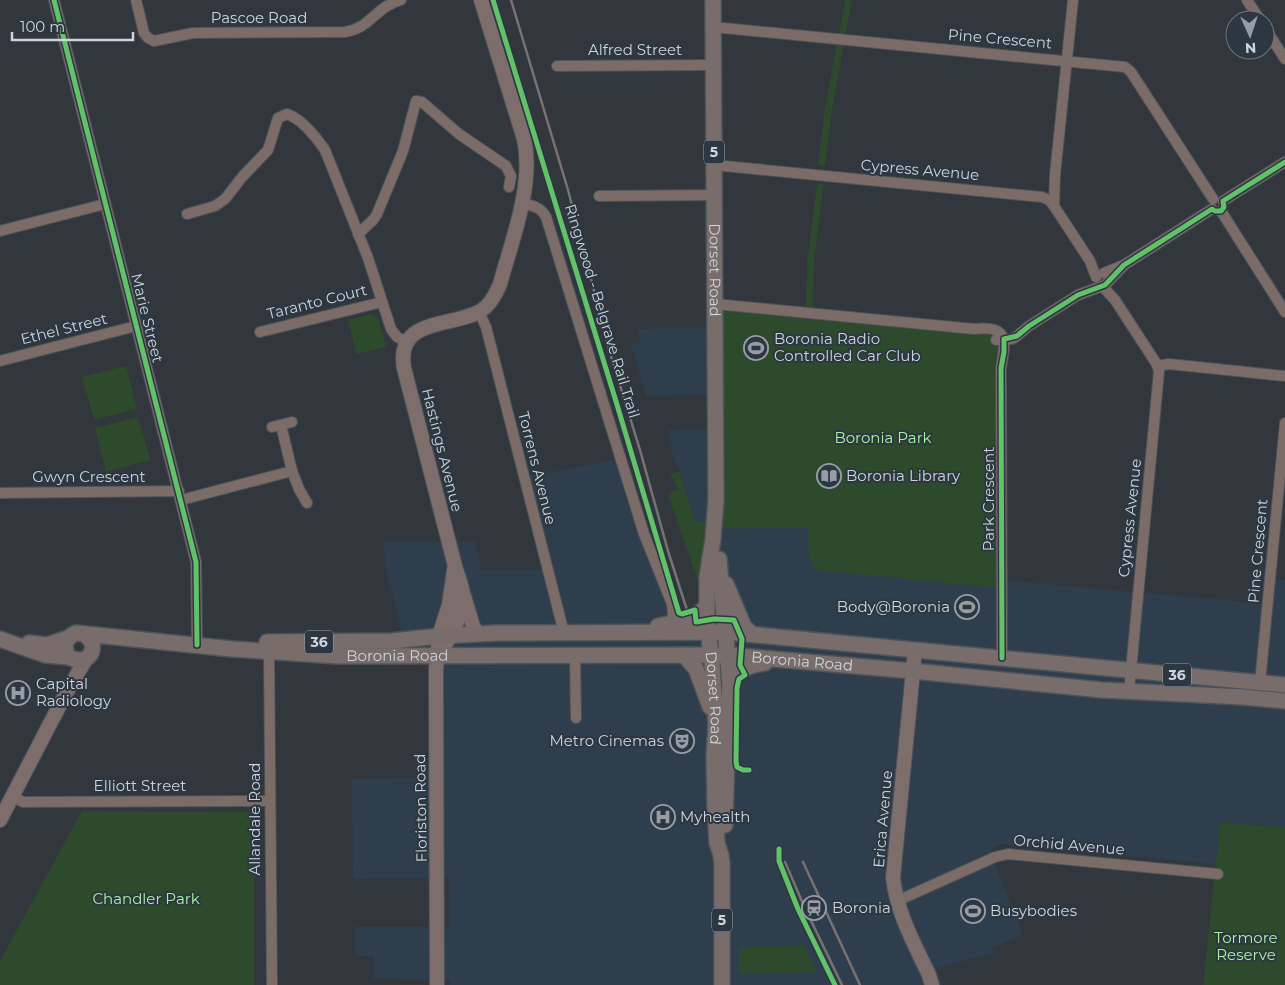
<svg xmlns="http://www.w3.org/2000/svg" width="1285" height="985" font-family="Montserrat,sans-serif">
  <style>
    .built { fill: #2f3e4c }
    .green { fill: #2d4a2c }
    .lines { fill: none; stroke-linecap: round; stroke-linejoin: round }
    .street-casing { stroke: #4e5359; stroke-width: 12 }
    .secondary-casing { stroke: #4e5359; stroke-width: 16 }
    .primary-casing { stroke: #4e5359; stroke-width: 18 }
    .street { stroke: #7b6c68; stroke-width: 10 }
    .secondary { stroke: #7d6d6b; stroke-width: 14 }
    .primary { stroke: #786d6b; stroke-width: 15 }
    .rail { stroke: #787273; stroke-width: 2.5 }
    .cycleway-casing { stroke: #2c3742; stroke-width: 8 }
    .cycleway { stroke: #61c268; stroke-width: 5 }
    .labels { text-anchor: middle; stroke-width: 4; stroke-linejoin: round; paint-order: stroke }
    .shield { fill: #2c3742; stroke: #9da5ad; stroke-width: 1 }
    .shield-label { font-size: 14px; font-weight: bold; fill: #cdd4db }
    .street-label { font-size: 15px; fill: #cdd4db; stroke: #2c3742 }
    .poi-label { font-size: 15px; fill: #cdd4db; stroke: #2c3742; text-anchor: start }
    .park-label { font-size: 15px; fill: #a6f39d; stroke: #2c3742 }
  </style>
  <rect width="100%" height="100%" fill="#31373d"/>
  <!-- built -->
  <g class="built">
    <polygon points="715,327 716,394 646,396 631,344 641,344 636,329"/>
    <polygon points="716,429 714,522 695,522 681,474 673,457 672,448 667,430"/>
    <polygon points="620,458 673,615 703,611 714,528 809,528 810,561 1002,580 1267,604 1270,579 1285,580 1285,828 1220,822 1216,864 1001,844 991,849 996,867 1023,935 992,948 995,953 936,968 943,984 941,985 450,985 450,980 374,979 374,956 355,956 354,927 450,927 450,878 353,879 352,779 427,777 438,656 439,636 404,640 385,567 384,541 474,541 482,570 547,570 524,476 570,469"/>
  </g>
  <!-- green -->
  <g class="green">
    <polygon points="845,0 852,0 832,109 825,166 818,165 825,108"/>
    <path d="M817,183L824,184L814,262L813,313L987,330L999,337L1002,588L818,570C805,561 810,543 808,528H714L707,585H699L668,493L678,489L670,473L680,472L695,522H714L715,304L806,313L807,262Z"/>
    <polygon points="371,314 378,318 386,347 356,354 348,320"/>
    <polygon points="126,366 137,409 94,420 82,377"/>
    <polygon points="138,417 150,460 106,472 95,428"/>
    <polygon points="82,811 254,812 254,985 0,985 0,961"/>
    <polygon points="1220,822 1285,828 1285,985 1203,985"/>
    <polygon points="803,946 805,947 817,972 739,973 739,947"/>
  </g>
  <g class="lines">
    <defs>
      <g id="street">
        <polyline points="54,0 196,562 197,645"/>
        <path d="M136,0L144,33L148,38L154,41L193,33L345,32C371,28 375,7 401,0"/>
        <polyline points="1247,0 1260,20"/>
        <polyline points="713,27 1125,67 1131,72 1213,199"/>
        <polyline points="1265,28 1285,59"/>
        <polyline points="557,66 714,65"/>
        <polyline points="714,165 1042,197 1049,200 1054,206 1090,261 1096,277"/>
        <polyline points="599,196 714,195"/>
        <polyline points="1223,201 1285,162"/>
        <path d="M521,203C531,205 541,207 546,217L644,534L672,604L673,615L671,623"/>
        <polyline points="1054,206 1055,175 1073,0"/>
        <polyline points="1221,211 1285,312"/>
        <path d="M187,214L215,206L225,199L243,176L268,150L278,118L287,114C302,119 316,137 325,150L368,258L391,329L397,337L407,342"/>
        <polyline points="0,231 105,204"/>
        <polyline points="358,234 373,220 377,214 403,151 416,101 422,102 459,134 506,166 511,176 509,187"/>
        <polyline points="1104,273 1124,265 1212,209"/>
        <polyline points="1102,286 1115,300 1156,363 1159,371 1129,692"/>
        <path d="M715,304L974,329C1009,325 1006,340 1001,368L1002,658"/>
        <polyline points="479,312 486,327 564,633"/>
        <polyline points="260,332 382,302"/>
        <polyline points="996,340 1012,339 1017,336 1029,326 1078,295 1105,285 1124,265"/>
        <polyline points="0,361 136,326"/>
        <polyline points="1158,366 1169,364 1285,376"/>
        <polyline points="272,427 292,422"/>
        <polyline points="292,471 299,489 307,503"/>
        <polyline points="0,493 179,491"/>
        <polyline points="181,500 292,471 281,425"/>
        <polyline points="269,652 272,985"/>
        <polyline points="575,656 576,718"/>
        <polyline points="1260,683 1285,423"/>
        <polyline points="12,796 23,802 270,801"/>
        <polyline points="897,901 995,857 1008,854 1218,874"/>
      </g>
      <g id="secondary">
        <polyline points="464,596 473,626 478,634"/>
        <path d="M915,650L893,878C897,913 914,943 929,975L932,985"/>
        <path d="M438,656C449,640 467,610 462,589C461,582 457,574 455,566L404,368C395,316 455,328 482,310C491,304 496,294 500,284C512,240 534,185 524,139L481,0"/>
        <polyline points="0,820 65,695 86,659"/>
        <polyline points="437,985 436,669 439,636 449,605 454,570"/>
      </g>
      <g id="primary">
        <path id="s1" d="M713,0L716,500L713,539L707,577V620L712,664L716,725L714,756L715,806L717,843L721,855L722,864V985"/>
        <polyline points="719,559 730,684 728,713 725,825"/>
        <polyline points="726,584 744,627 752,634"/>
        <path d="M658,626C673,623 699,619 707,605"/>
        <path id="s2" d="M85,634L92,642C95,658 82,664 69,657C62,647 65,638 76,633L232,649L337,656L728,655L913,671L1102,690L1243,697L1285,701"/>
        <polyline points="0,639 45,655 69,657"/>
        <polyline points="267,642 392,641 439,636 497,633 726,632 1285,685"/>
        <polyline points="29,643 47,645 68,638"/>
        <polyline points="684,655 696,669 710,707"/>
        <path d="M730,684C737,669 750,665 765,663"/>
      </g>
    </defs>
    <!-- street casing -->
    <use href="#street" class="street-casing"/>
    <!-- secondary casing -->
    <use href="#secondary" class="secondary-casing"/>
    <!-- primary casing -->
    <use href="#primary" class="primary-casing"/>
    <!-- street -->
    <use href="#street" class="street"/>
    <!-- secondary -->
    <use href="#secondary" class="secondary"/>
    <!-- primary -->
    <use href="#primary" class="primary"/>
    <!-- rail -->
    <g class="rail">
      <polyline points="511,0 568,190 610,353 640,450 668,551 687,610"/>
      <polyline points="785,862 804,906 842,985"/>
      <polyline points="803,862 860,985"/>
    </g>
    <defs>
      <g id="cycleway">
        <polyline points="54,0 196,562 197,645"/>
        <polyline points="493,0 618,408 679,613 682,614 695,610 696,622 714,619 734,620 742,639 740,665 745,675 739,679 737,688 736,761 737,767 743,770 749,770"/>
        <polyline points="1002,658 1001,368 1004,352 1004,339 1017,336 1029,326 1078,295 1105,285 1124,265 1212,209 1215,211 1221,211 1224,207 1223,201 1285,162"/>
        <polyline points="779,849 779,861 798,909 835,985"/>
      </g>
    </defs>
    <!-- cycleway casing -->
    <use href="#cycleway" class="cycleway-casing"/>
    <!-- cycleway -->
    <use href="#cycleway" class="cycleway"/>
  </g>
  <!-- icons -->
  <defs>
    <symbol id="stadium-ring" viewBox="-11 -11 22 22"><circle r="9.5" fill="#2c3742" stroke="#969da4" stroke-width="1.5"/><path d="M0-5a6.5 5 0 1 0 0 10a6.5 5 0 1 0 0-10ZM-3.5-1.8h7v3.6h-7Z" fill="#969da4"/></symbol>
    <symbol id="library-ring" viewBox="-11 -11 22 22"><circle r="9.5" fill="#2c3742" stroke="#969da4" stroke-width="1.5"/><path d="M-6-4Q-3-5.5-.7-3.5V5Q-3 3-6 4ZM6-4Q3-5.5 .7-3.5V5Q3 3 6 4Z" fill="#969da4"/></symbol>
    <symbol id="hospital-ring" viewBox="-11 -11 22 22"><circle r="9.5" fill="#2c3742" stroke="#969da4" stroke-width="1.5"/><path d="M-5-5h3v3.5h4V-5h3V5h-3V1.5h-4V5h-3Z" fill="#969da4"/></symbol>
    <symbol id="theatre-ring" viewBox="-11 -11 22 22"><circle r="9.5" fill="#2c3742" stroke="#969da4" stroke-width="1.5"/><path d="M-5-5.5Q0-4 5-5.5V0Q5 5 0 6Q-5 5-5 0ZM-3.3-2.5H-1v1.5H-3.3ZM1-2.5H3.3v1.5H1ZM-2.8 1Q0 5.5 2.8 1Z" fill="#969da4"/></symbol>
    <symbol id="station-ring" viewBox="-11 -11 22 22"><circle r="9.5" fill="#2c3742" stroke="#969da4" stroke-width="1.5"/><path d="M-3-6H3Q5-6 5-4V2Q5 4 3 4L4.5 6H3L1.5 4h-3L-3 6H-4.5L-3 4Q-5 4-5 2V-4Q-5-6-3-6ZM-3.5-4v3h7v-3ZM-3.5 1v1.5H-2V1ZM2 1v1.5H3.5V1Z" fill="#969da4"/></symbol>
  </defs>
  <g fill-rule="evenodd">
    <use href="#stadium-ring" x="742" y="334" width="28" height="28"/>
    <use href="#library-ring" x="815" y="462" width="28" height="28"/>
    <use href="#stadium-ring" x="953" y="593" width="28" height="28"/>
    <use href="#hospital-ring" x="4" y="679" width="28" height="28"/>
    <use href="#theatre-ring" x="668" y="727" width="28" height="28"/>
    <use href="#hospital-ring" x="649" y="803" width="28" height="28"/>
    <use href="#station-ring" x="800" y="894" width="28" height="28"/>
    <use href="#stadium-ring" x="959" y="897" width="28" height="28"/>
  </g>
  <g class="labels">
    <!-- shield labels -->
    <g class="shield">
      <rect x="704" y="140.5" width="20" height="23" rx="4"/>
      <rect x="305" y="630.5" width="28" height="23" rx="4"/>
      <rect x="1163" y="663.5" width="28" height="23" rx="4"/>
      <rect x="712" y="908.5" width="20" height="23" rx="4"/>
    </g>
    <g class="shield-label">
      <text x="714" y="157">5</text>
      <text x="319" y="647">36</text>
      <text x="1177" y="680">36</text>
      <text x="722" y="925">5</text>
    </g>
    <!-- street labels -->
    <g class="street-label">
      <text x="259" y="23">Pascoe Road</text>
      <text transform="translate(1000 39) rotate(5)" y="5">Pine Crescent</text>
      <text x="635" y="55">Alfred Street</text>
      <text transform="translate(920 170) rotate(5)" y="5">Cypress Avenue</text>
      <text dy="5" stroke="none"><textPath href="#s1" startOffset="270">Dorset Road</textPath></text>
      <text transform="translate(317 302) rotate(-14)" y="5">Taranto Court</text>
      <text transform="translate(602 311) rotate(73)" y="5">Ringwood - Belgrave Rail Trail</text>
      <text transform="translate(147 318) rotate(76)" y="5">Marie Street</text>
      <text transform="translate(64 329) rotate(-14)" y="5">Ethel Street</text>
      <text transform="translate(442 450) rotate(76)" y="5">Hastings Avenue</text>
      <text transform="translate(537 468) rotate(76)" y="5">Torrens Avenue</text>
      <text x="89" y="482">Gwyn Crescent</text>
      <text transform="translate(989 499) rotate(-90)" y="5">Park Crescent</text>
      <text transform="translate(1130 518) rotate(-84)" y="5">Cypress Avenue</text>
      <text transform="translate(1258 551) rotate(-85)" y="5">Pine Crescent</text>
      <text dy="5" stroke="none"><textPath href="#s2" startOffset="399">Boronia Road</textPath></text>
      <text dy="5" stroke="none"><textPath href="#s2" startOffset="804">Boronia Road</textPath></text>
      <text dy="5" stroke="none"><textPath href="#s1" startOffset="699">Dorset Road</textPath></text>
      <text x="140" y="791">Elliott Street</text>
      <text transform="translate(421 808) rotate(-91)" y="5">Floriston Road</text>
      <text transform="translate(255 819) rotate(-90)" y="5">Allandale Road</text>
      <text transform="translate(883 819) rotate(-85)" y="5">Erica Avenue</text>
      <text transform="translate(1069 845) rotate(5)" y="5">Orchid Avenue</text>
    </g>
    <!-- poi labels -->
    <g class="poi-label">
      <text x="774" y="344">Boronia Radio<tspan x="774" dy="17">Controlled Car Club</tspan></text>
      <text x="846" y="481">Boronia Library</text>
      <text x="950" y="612" text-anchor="end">Body@Boronia</text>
      <text x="36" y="689">Capital<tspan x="36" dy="17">Radiology</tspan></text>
      <text x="664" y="746" text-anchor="end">Metro Cinemas</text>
      <text x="680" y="822">Myhealth</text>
      <text x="832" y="913">Boronia</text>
      <text x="990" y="916">Busybodies</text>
    </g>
    <!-- park labels -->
    <g class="park-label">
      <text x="883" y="443">Boronia Park</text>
      <text x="146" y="904">Chandler Park</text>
      <text x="1246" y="943">Tormore<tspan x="1246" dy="17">Reserve</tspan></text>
    </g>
  </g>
  <!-- north arrow -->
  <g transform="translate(1250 35) rotate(177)"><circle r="24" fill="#2c3742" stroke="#6c767f"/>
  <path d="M0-4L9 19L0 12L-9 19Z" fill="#969da4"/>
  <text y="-8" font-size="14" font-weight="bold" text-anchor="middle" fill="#cdd4db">N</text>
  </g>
  <!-- scale -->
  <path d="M12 32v8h121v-8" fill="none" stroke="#cdd4db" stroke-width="2.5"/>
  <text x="20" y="32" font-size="15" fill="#cdd4db" stroke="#2c3742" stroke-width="4" paint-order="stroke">100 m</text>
</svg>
